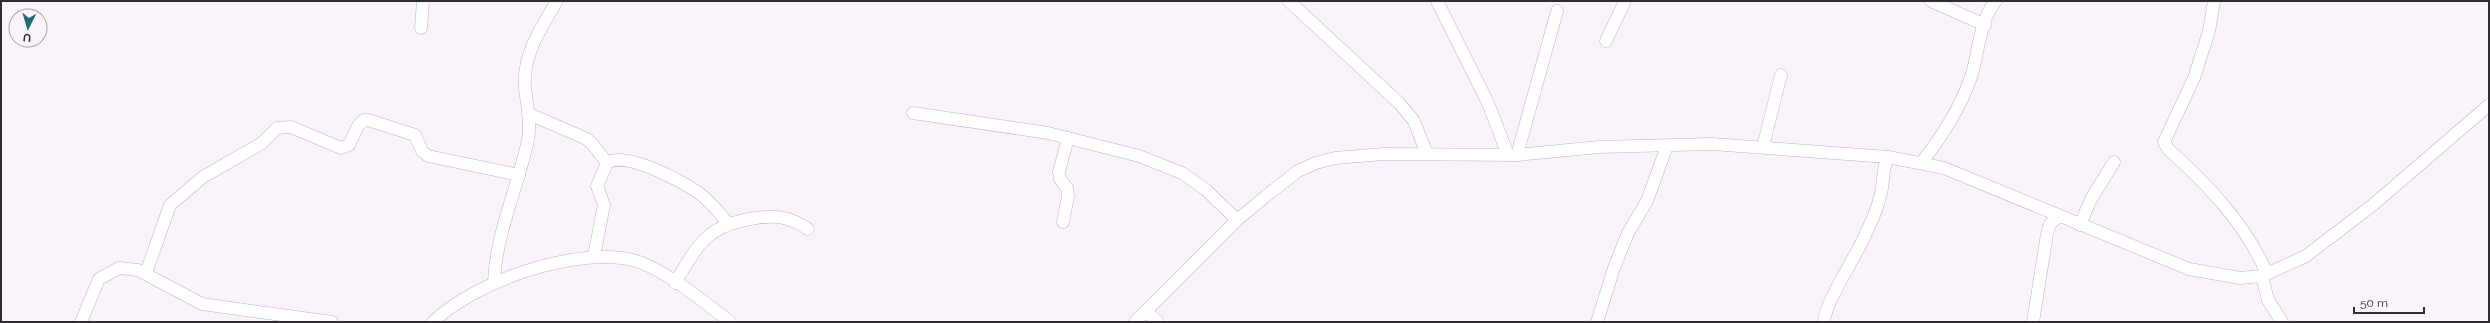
<svg xmlns="http://www.w3.org/2000/svg" width="2490" height="323" font-family="Raleway,sans-serif">
  <style>
    .lines { fill: none; stroke-linecap: round; stroke-linejoin: round }
    .minor-casing { stroke: #beafc4; stroke-width: 13 }
    .minor { stroke: #fff; stroke-width: 12 }
  </style>
  <rect width="100%" height="100%" fill="#faf3fc"/>
  <g class="lines">
    <defs>
      <g id="minor">
        <polyline points="1289,1 1399,103 1414,121 1427,154"/>
        <polyline points="1437,1 1488,103 1508,155"/>
        <polyline points="1931,1 1985,25"/>
        <path d="M2214,1L2209,31L2194,78L2164,142L2168,149C2208,185 2246,224 2267,274"/>
        <polyline points="421,28 423,1"/>
        <polyline points="1606,41 1625,1"/>
        <polyline points="913,113 1048,133 1139,156 1182,173 1205,189 1237,220"/>
        <polyline points="529,114 587,139 594,146 607,163 597,186 604,205 594,256"/>
        <polyline points="1763,147 1781,75"/>
        <polyline points="1517,155 1557,11"/>
        <path d="M607,163C625,150 684,182 700,194C711,202 719,213 728,223"/>
        <path d="M1921,163C1942,137 1960,108 1971,77C1979,53 1979,20 1996,1"/>
        <polyline points="1063,222 1068,196 1067,188 1060,179 1059,172 1068,138"/>
        <polyline points="2080,225 2090,201 2114,162"/>
        <polyline points="146,273 170,205 203,177 262,143 277,128 291,127 341,148 349,145 358,126 364,120 368,120 415,135 422,151 428,156 519,175"/>
        <polyline points="2262,276 2268,300 2282,322"/>
        <path d="M494,282C496,233 518,187 528,140C531,122 527,106 525,88C522,56 541,28 557,1"/>
        <path d="M675,283C699,243 707,225 756,218C777,215 790,217 808,229"/>
        <polyline points="1146,311 1158,322"/>
        <polyline points="81,322 99,279 119,268 138,270 202,304 332,322"/>
        <path d="M433,322C475,281 579,245 636,261C664,269 707,304 730,322"/>
        <polyline points="1135,322 1237,220 1266,196 1298,171 1316,163 1335,158 1384,154 1517,155 1599,147 1712,144 1888,157 1944,168 2189,269 2240,278 2262,276 2306,256 2374,204 2489,105"/>
        <polyline points="1597,322 1614,268 1628,233 1647,201 1667,146"/>
        <path d="M1824,322C1826,299 1857,256 1867,231C1873,219 1878,206 1881,193C1884,181 1882,169 1888,157"/>
        <polyline points="2033,322 2047,234 2050,224 2059,216"/>
      </g>
    </defs>
    <!-- minor casing -->
    <use href="#minor" class="minor-casing"/>
    <!-- minor -->
    <use href="#minor" class="minor"/>
  </g>
  <!-- border -->
  <rect width="2490" height="323" fill="none" stroke="#312b33" stroke-width="4"/>
  <!-- north arrow -->
  <g transform="translate(28 28) rotate(185)"><circle r="19" fill="#faf3fc" stroke="#aaa3ac"/>
  <path d="M0-3L7 15L0 10L-7 15Z" fill="#1e6b70"/>
  <text y="-6" font-size="11" font-weight="bold" text-anchor="middle" fill="#312b33">U</text>
  </g>
  <!-- scale -->
  <path d="M2354 307v6h70v-6" fill="none" stroke="#312b33" stroke-width="2"/>
  <text x="2360" y="307" font-size="12" fill="#312b33" stroke="#faf3fc" stroke-width="3" paint-order="stroke">50 m</text>
</svg>
